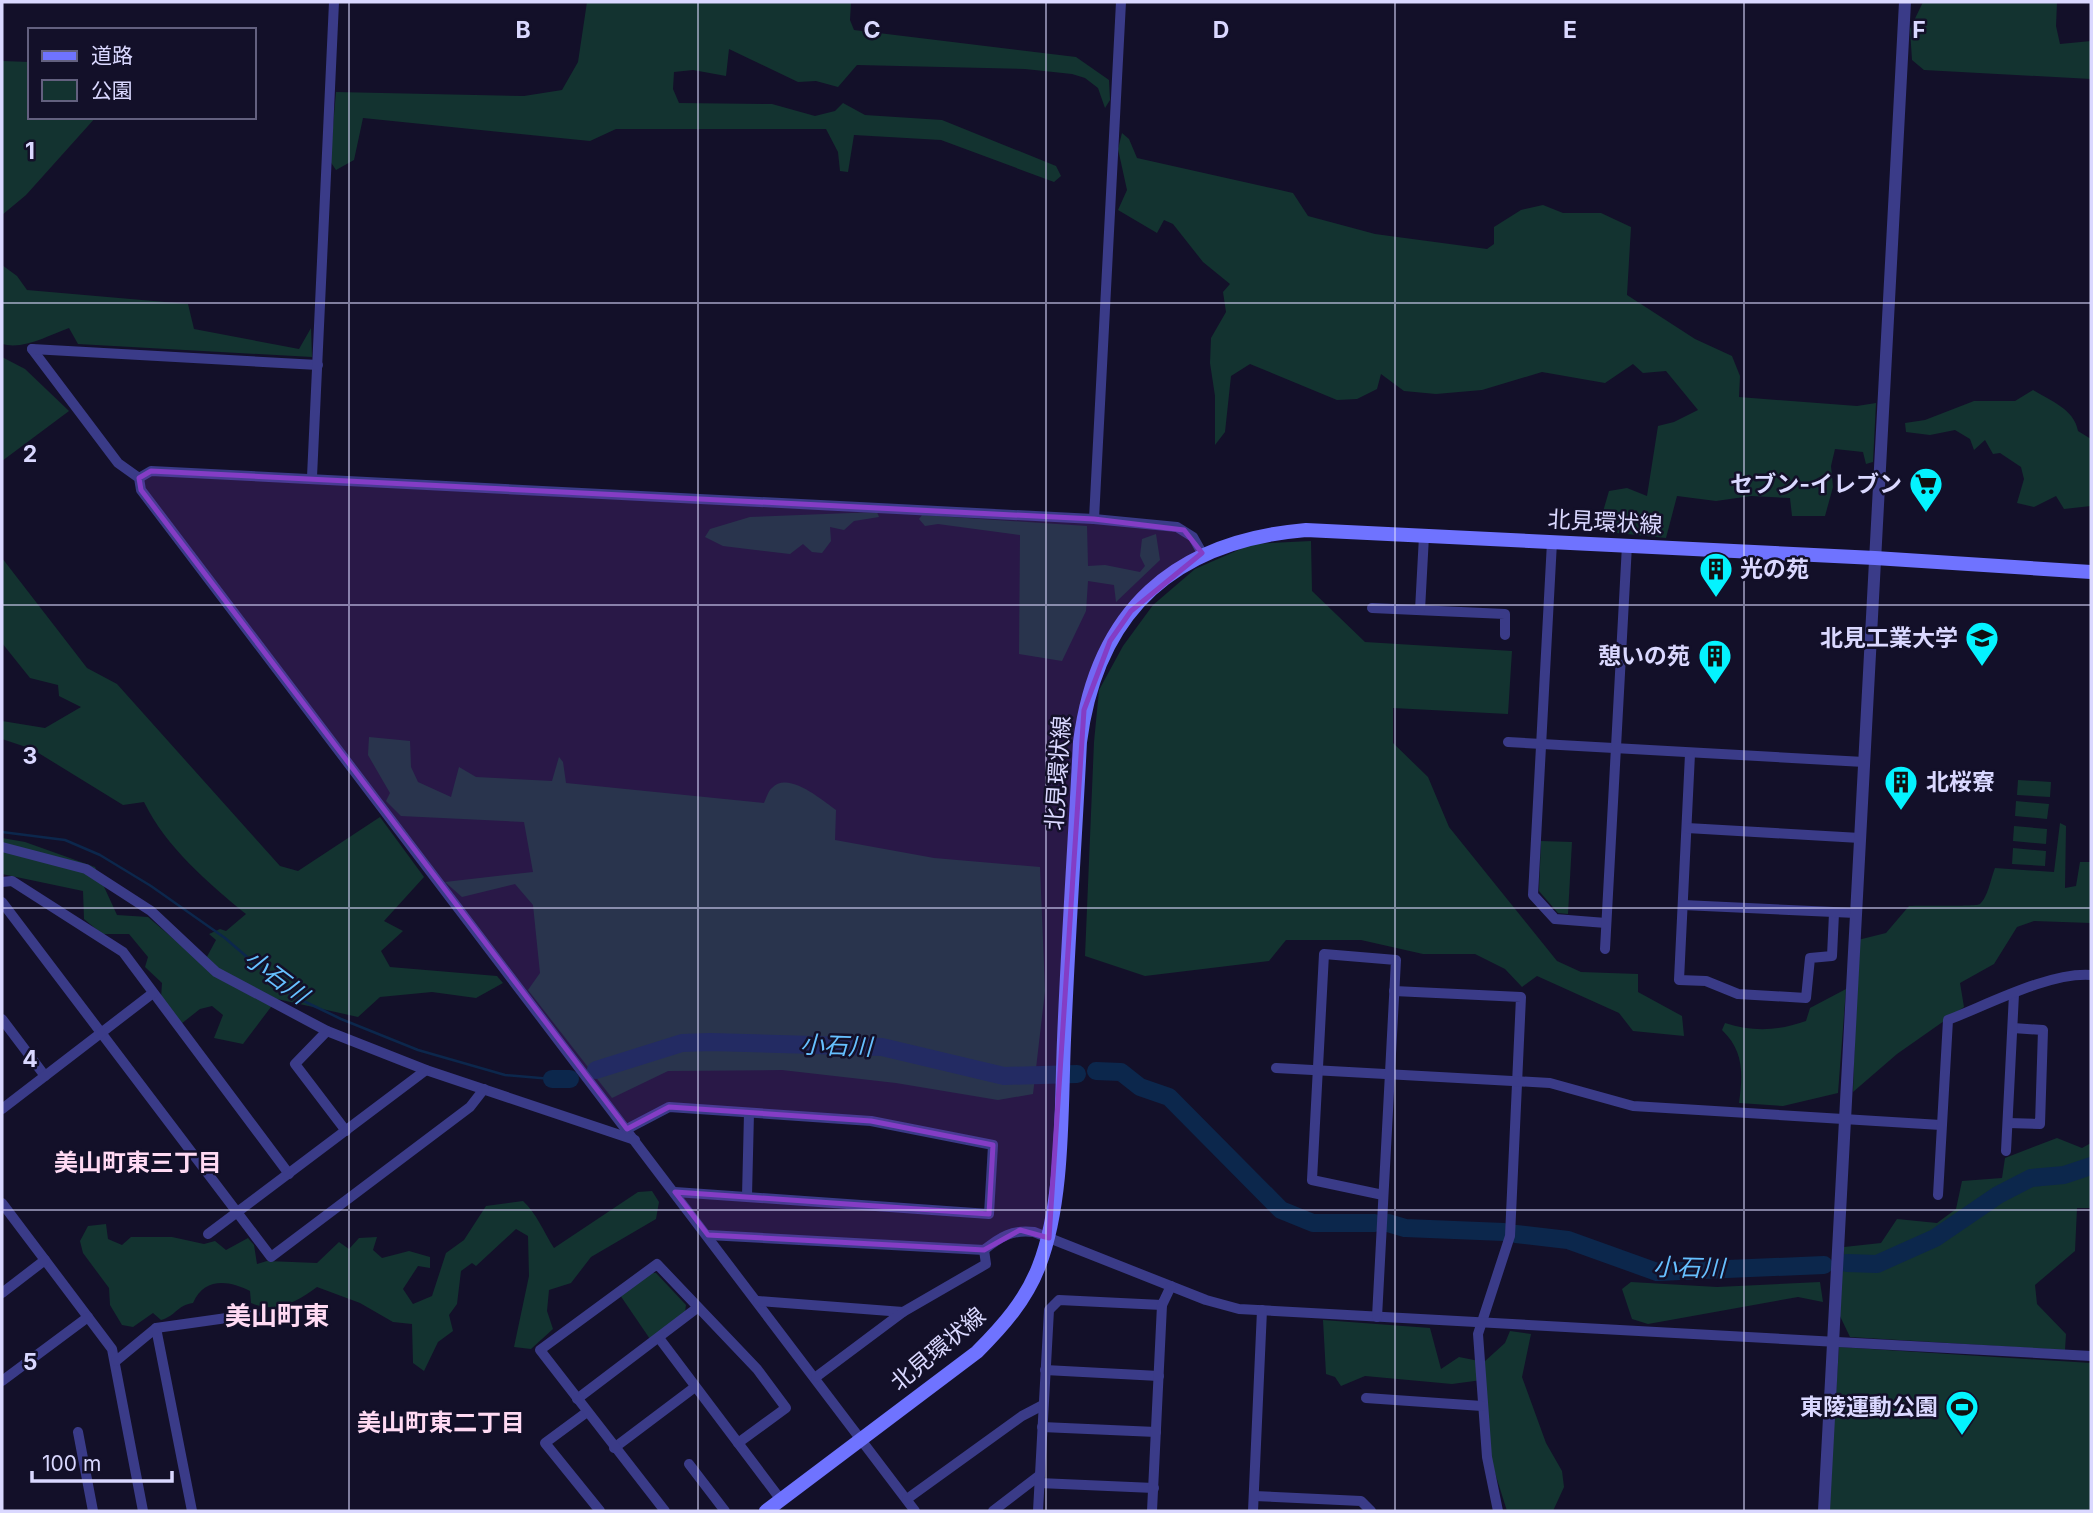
<svg xmlns="http://www.w3.org/2000/svg" width="2093" height="1513" font-family="Inter,'Noto Sans JP',sans-serif">
  <style>
    .green { fill: #133330 }
    .lines { fill: none; stroke-linecap: round; stroke-linejoin: round }
    .stream { stroke: #0c274c; stroke-width: 2.5 }
    .river { stroke: #0c274c; stroke-width: 18 }
    .minor { stroke: #3a3b88; stroke-width: 10 }
    .tertiary { stroke: #3a3b88; stroke-width: 12 }
    .secondary { stroke: #6f73ff; stroke-width: 14 }
    .marked { fill: #843dc5; fill-opacity: 0.2; stroke: #843dc5; stroke-width: 5; stroke-linejoin: round }
    .grid { fill: none; stroke: #dad8ff; stroke-width: 2; stroke-opacity: 0.55 }
    .labels { text-anchor: middle; stroke-width: 5; stroke-linejoin: round; paint-order: stroke }
    .poi-label { font-size: 23px; font-weight: bold; fill: #dad8ff; stroke: #131029; text-anchor: end }
    .street-label { font-size: 23px; fill: #dad8ff; stroke: #131029 }
    .water-label { font-size: 24px; font-style: italic; fill: #66c0ff; stroke: #131029 }
    .neighbourhood-label { font-size: 24px; font-weight: bold; fill: #ffdaf3; stroke: #131029 }
    .quarter-label { font-size: 26px; font-weight: bold; fill: #ffdaf3; stroke: #131029 }
    .grid-label { font-size: 23px; text-anchor: middle; font-weight: bold; fill: #dad8ff; stroke: #131029; stroke-width: 5; stroke-linejoin: round; paint-order: stroke }
  </style>
  <rect width="100%" height="100%" fill="#131029"/>
  <!-- green -->
  <g class="green">
    <polygon points="587,2 845,2 851,3 850,20 854,30 1076,57 1109,80 1110,100 1105,108 1098,88 1085,78 1072,74 1025,69 857,65 838,87 816,81 798,82 729,49 726,76 693,70 674,72 673,89 679,103 772,104 815,116 835,111 843,103 865,115 942,120 1056,166 1061,176 1054,182 941,140 854,135 848,172 840,171 838,152 826,129 616,129 590,141 363,118 354,160 336,170 330,161 336,92 524,96 562,90 578,62"/>
    <polygon points="1923,2 2057,2 2056,26 2060,44 2091,41 2091,79 1924,70 1912,60 1910,29"/>
    <polygon points="2,61 30,62 30,117 96,117 26,195 2,215"/>
    <polygon points="1122,133 1129,139 1137,158 1293,193 1308,216 1375,234 1487,249 1494,244 1494,227 1521,210 1543,205 1563,213 1601,213 1631,227 1627,295 1695,339 1732,356 1740,376 1739,397 1857,406 1876,403 1873,462 1866,464 1863,452 1835,449 1831,466 1833,487 1825,516 1792,516 1790,498 1751,496 1716,501 1677,496 1666,538 1607,532 1602,515 1609,491 1627,488 1647,496 1658,426 1674,422 1698,410 1666,371 1643,373 1633,364 1605,383 1542,372 1482,390 1436,394 1404,391 1381,374 1377,389 1357,399 1337,400 1250,364 1231,376 1225,432 1215,445 1215,396 1210,363 1211,338 1226,312 1223,292 1230,284 1203,262 1173,224 1164,220 1157,233 1118,210 1127,190 1118,149"/>
    <path d="M2,265L17,276L27,290L188,304L194,329L299,349L311,328L312,357L78,344L69,328C49,335 24,350 2,344Z"/>
    <polygon points="2,357 25,369 69,411 2,461"/>
    <path d="M2033,390C2051,401 2074,409 2078,431L2091,439V506L2064,509L2056,496L2034,507L2017,503L2024,479L2021,467L2000,453L1993,454L1985,440L1974,450L1970,439L1955,430L1930,435L1906,432L1905,423L1925,420L1974,401H2015Z"/>
    <polygon points="877,512 879,517 854,521 844,530 830,527 831,541 822,553 812,552 803,544 790,554 723,546 705,537 710,529 750,517"/>
    <polygon points="922,515 1087,526 1088,566 1105,565 1140,572 1145,566 1140,556 1142,539 1156,534 1160,560 1116,602 1114,585 1088,581 1086,611 1062,661 1019,654 1020,535 938,524 925,526 919,519"/>
    <polygon points="1311,541 1312,591 1365,642 1512,651 1508,714 1393,708 1393,743 1428,777 1449,827 1557,961 1581,972 1638,974 1638,992 1682,1016 1684,1036 1633,1031 1619,1013 1537,976 1522,987 1505,969 1475,954 1423,954 1361,940 1286,940 1269,961 1145,976 1085,956 1094,742 1099,690 1123,646 1153,605 1195,569 1252,544"/>
    <path d="M2,558L87,668L117,684L280,866L298,871L380,817L424,877L384,921L403,931L381,951L390,967L497,976L503,983L476,998L432,992L380,997L358,1017L277,999L243,1044L214,1038L223,1015L212,1006L200,1009L181,1024L161,998L162,983L145,967L148,957L129,934H102L84,919L83,891L2,874V838L25,842L95,867L117,915L148,917L203,964L216,940L209,934L220,929L226,931L246,914C208,883 166,847 144,802L123,805L32,749L2,739V721L45,728L81,707L59,696L58,685L30,678L2,643Z"/>
    <path d="M369,737L410,741L411,767L418,782L451,797L459,767L476,777L552,781L559,757L563,762L566,783L764,803C766,799 768,791 772,788C788,770 823,801 836,810L835,840L934,858L1040,867L1045,991L1033,1094L998,1100L896,1083L782,1070L668,1071L612,1098L528,990L540,973L533,905L515,884L462,897L445,882L533,872L524,822L401,816L386,801L390,793L368,755Z"/>
    <polygon points="2018,780 2051,782 2050,797 2017,795"/>
    <polygon points="2016,801 2049,804 2047,819 2015,816"/>
    <path d="M2060,823L2066,826L2065,888L2076,886L2080,862H2091V923L2034,921L2017,927L1994,964L1960,983L1964,1007L1897,1054L1853,1092L1858,940L1886,933L1909,906C1920,905 1977,907 1980,904C1988,897 1991,878 1995,868L2054,872Z"/>
    <polygon points="2014,826 2047,829 2046,844 2013,841"/>
    <polygon points="1541,841 1572,842 1568,914 1558,913 1539,891"/>
    <polygon points="2013,848 2046,851 2045,866 2012,864"/>
    <path d="M1846,989L1838,1093L1783,1106L1739,1103C1743,1074 1744,1051 1722,1030L1725,1023C1753,1032 1778,1031 1806,1021L1810,1008Z"/>
    <polygon points="2057,1138 2082,1148 2091,1143 2091,1208 2077,1208 2075,1251 2035,1285 2037,1304 2066,1334 2065,1350 1850,1337 1839,1314 1844,1247 1881,1243 1897,1219 1937,1223 1956,1209 1962,1181 2002,1178 2005,1158"/>
    <path d="M652,1191L659,1202L656,1219L591,1257L571,1283L549,1290L547,1311L553,1329L531,1349L514,1347L529,1276L528,1236L516,1229L476,1266L472,1263L461,1271L457,1304L449,1315L453,1331L438,1342L424,1371L413,1363L412,1324L393,1322L360,1303L317,1287C297,1302 275,1314 251,1303L250,1291C229,1280 204,1277 193,1303C177,1305 176,1316 161,1320L153,1313L133,1327L122,1325L110,1305L109,1288L83,1253L80,1241L88,1226L106,1224L108,1239L122,1245L131,1237H172L204,1244L215,1241L226,1250L248,1238L254,1245L257,1264L267,1261L317,1263L339,1242L349,1249L359,1238L377,1237L373,1250L382,1258L409,1251L430,1257V1268L418,1266L403,1289L413,1304L432,1296L446,1253L464,1240L486,1206L523,1201C537,1214 543,1231 554,1248L638,1192Z"/>
    <polygon points="649,1273 656,1273 686,1305 685,1312 650,1339 620,1295"/>
    <polygon points="1631,1282 1717,1287 1820,1282 1823,1302 1798,1297 1648,1324 1632,1319 1622,1289"/>
    <polygon points="1323,1320 1430,1328 1441,1369 1459,1357 1484,1362 1505,1343 1510,1331 1531,1334 1522,1377 1546,1443 1562,1471 1564,1487 1553,1511 1507,1511 1490,1457 1482,1380 1452,1384 1365,1376 1341,1386 1335,1377 1326,1374"/>
    <polygon points="1839,1347 2091,1363 2091,1511 1828,1511"/>
  </g>
  <g class="lines">
    <!-- stream -->
    <polyline class="stream" points="2,832 65,840 100,855 151,886 225,938 291,995 341,1019 418,1050 505,1075 552,1079"/>
    <!-- river -->
    <g class="river">
      <polyline points="596,1070 682,1043 710,1042 882,1047 1004,1076 1077,1074"/>
      <polyline points="1096,1071 1121,1072 1140,1087 1169,1097 1281,1210 1313,1223 1375,1223"/>
      <polyline points="552,1079 570,1079"/>
      <polyline points="1388,1223 1405,1228 1504,1232"/>
      <polyline points="1516,1234 1568,1240 1657,1272 1824,1265"/>
      <polyline points="1847,1263 1877,1264 1935,1238 1998,1195 2031,1178 2064,1175 2091,1166"/>
    </g>
    <!-- minor -->
    <g class="minor">
      <polyline points="32,349 118,463 139,478 141,490 915,1511"/>
      <polyline points="32,349 318,365"/>
      <polyline points="312,477 334,2"/>
      <polyline points="139,478 151,471 1094,519 1177,527 1193,537 1202,553"/>
      <polyline points="1094,519 1121,2"/>
      <polyline points="1552,542 1533,895 1555,919 1606,923"/>
      <polyline points="1372,608 1505,614 1505,635"/>
      <polyline points="1420,610 1424,536"/>
      <polyline points="1508,742 1864,762"/>
      <polyline points="1690,754 1679,980 1706,981 1738,994 1806,998 1810,958 1832,956 1834,913"/>
      <polyline points="1687,828 1860,838"/>
      <polyline points="2,847 86,869 151,911 216,972 327,1031 426,1070 635,1140"/>
      <polyline points="2,882 12,881 123,952 289,1174"/>
      <polyline points="2,902 271,1257 470,1107 484,1089"/>
      <polyline points="1683,905 1856,913"/>
      <polyline points="1605,949 1627,545"/>
      <polyline points="1394,991 1521,997 1510,1236 1478,1334 1487,1457 1498,1511"/>
      <polyline points="2,1019 45,1076"/>
      <polyline points="327,1031 295,1064 346,1131"/>
      <polyline points="1276,1068 1550,1083 1633,1106 1941,1125"/>
      <polyline points="2,1109 153,993"/>
      <polyline points="2008,1123 2040,1124 2043,1030 2013,1028"/>
      <polyline points="627,1129 669,1107 871,1121 993,1145 989,1214 675,1192"/>
      <polyline points="2006,1151 2014,994"/>
      <path d="M1938,1195L1948,1020C1987,1005 2049,972 2091,975"/>
      <polyline points="747,1196 749,1113"/>
      <polyline points="2,1203 112,1349 143,1511"/>
      <polyline points="208,1234 426,1070"/>
      <path d="M708,1235L984,1250C1000,1237 1013,1229 1034,1232L1206,1300L1239,1309L2091,1356"/>
      <polyline points="2,1293 45,1260"/>
      <polyline points="758,1301 903,1312"/>
      <polyline points="1377,1317 1396,960 1324,954 1312,1180 1383,1195"/>
      <polyline points="156,1328 255,1314"/>
      <polyline points="659,1338 781,1500"/>
      <polyline points="116,1361 156,1328 192,1511"/>
      <polyline points="1045,1370 1159,1376"/>
      <polyline points="816,1377 903,1312 986,1264 984,1250"/>
      <polyline points="2,1381 88,1317"/>
      <polyline points="1366,1398 1482,1406"/>
      <polyline points="577,1399 697,1308"/>
      <polyline points="587,1412 545,1443 600,1511"/>
      <polyline points="1042,1427 1156,1432"/>
      <polyline points="78,1432 93,1511"/>
      <polyline points="614,1448 695,1387"/>
      <polyline points="689,1464 725,1511"/>
      <polyline points="1039,1483 1154,1488"/>
      <polyline points="1254,1496 1361,1501 1371,1511"/>
      <polyline points="907,1499 1022,1416 1043,1405"/>
      <polyline points="665,1511 540,1350 657,1264 757,1369 786,1408 738,1443"/>
      <polyline points="993,1511 1040,1475"/>
      <polyline points="1038,1511 1049,1310 1059,1300 1162,1305 1171,1286"/>
      <polyline points="1152,1511 1162,1305"/>
      <polyline points="1253,1511 1262,1310"/>
    </g>
    <!-- tertiary -->
    <polyline class="tertiary" points="1824,1511 1905,2"/>
    <!-- secondary -->
    <path class="secondary" d="M766,1511L977,1352C1003,1326 1026,1300 1039,1266C1064,1202 1061,1109 1064,1040C1068,941 1075,841 1080,742C1097,610 1175,541 1306,530L1875,558L2091,572"/>
  </g>
  <!-- marked area -->
  <path class="marked" d="M151,471L1094,519L1184,530L1202,553L1131,611L1110,641L1084,710L1049,1238L1020,1230L984,1250L708,1235L675,1192L989,1214L993,1145L871,1121L669,1107L627,1129L141,490L139,478Z"/>
  <!-- grid -->
  <path class="grid" d="M349,2V1511M698,2V1511M1046,2V1511M1395,2V1511M1744,2V1511M2,303H2091M2,605H2091M2,908H2091M2,1210H2091"/>
  <!-- icons -->
  <defs>
    <symbol id="supermarket-pin" viewBox="-11 -11 22 30"><path d="M0 17L-7.5 6A9.5 9.5 0 1 1 7.5 6Z" fill="#04f3ff" stroke="#131029"/><path d="M-6-5.5h2.5l.6 2H6L4.5 2H-2.5L-4.4-4H-6ZM-1.5 3.2a1.3 1.3 0 1 0 .1 0ZM3 3.2a1.3 1.3 0 1 0 .1 0Z" fill="#111"/></symbol>
    <symbol id="building-pin" viewBox="-11 -11 22 30"><path d="M0 17L-7.5 6A9.5 9.5 0 1 1 7.5 6Z" fill="#04f3ff" stroke="#131029"/><path d="M-4-6H4V6H1V3H-1V6H-4ZM-2.5-4.3h1.7v1.8h-1.7ZM.8-4.3h1.7v1.8H.8ZM-2.5-1h1.7V.8h-1.7ZM.8-1h1.7V.8H.8Z" fill="#111"/></symbol>
    <symbol id="university-pin" viewBox="-11 -11 22 30"><path d="M0 17L-7.5 6A9.5 9.5 0 1 1 7.5 6Z" fill="#04f3ff" stroke="#131029"/><path d="M0-5L7-2L0 1L-7-2ZM-4 1L0 2.5L4 1V4Q0 6-4 4Z" fill="#111"/></symbol>
    <symbol id="stadium-pin" viewBox="-11 -11 22 30"><path d="M0 17L-7.5 6A9.5 9.5 0 1 1 7.5 6Z" fill="#04f3ff" stroke="#131029"/><path d="M0-5a6.5 5 0 1 0 0 10a6.5 5 0 1 0 0-10ZM-3.5-1.8h7v3.6h-7Z" fill="#111"/></symbol>
  </defs>
  <g fill-rule="evenodd">
    <use href="#supermarket-pin" x="1907" y="465" width="38" height="52"/>
    <use href="#building-pin" x="1697" y="550" width="38" height="52"/>
    <use href="#university-pin" x="1963" y="619" width="38" height="52"/>
    <use href="#building-pin" x="1696" y="637" width="38" height="52"/>
    <use href="#building-pin" x="1882" y="763" width="38" height="52"/>
    <use href="#stadium-pin" x="1943" y="1388" width="38" height="52"/>
  </g>
  <g class="labels">
    <!-- poi labels -->
    <g class="poi-label">
      <text x="1902" y="492">セブン-イレブン</text>
      <text x="1740" y="577" text-anchor="start">光の苑</text>
      <text x="1958" y="646">北見工業大学</text>
      <text x="1690" y="664">憩いの苑</text>
      <text x="1926" y="790" text-anchor="start">北桜寮</text>
      <text x="1938" y="1415">東陵運動公園</text>
    </g>
    <!-- street labels -->
    <g class="street-label">
      <text transform="translate(1605 522) rotate(3)" y="8">北見環状線</text>
      <text transform="translate(1058 773) rotate(-86)" y="8">北見環状線</text>
      <text transform="translate(938 1349) rotate(-40)" y="8">北見環状線</text>
    </g>
    <!-- water labels -->
    <g class="water-label">
      <text transform="translate(276 977) rotate(37)" y="8">小石川</text>
      <text transform="translate(836 1046) rotate(2)" y="8">小石川</text>
      <text transform="translate(1689 1268) rotate(1)" y="8">小石川</text>
    </g>
    <!-- neighbourhood labels -->
    <g class="neighbourhood-label">
      <text x="138" y="1171">美山町東三丁目</text>
      <text x="441" y="1431">美山町東二丁目</text>
    </g>
    <!-- quarter labels -->
    <g class="quarter-label">
      <text x="277" y="1325">美山町東</text>
    </g>
  </g>
  <g class="grid-label">
    <text x="523" y="38">B</text>
    <text x="872" y="38">C</text>
    <text x="1221" y="38">D</text>
    <text x="1570" y="38">E</text>
    <text x="1919" y="38">F</text>
    <text x="30" y="159">1</text>
    <text x="30" y="462">2</text>
    <text x="30" y="764">3</text>
    <text x="30" y="1067">4</text>
    <text x="30" y="1370">5</text>
  </g>
  <!-- border -->
  <rect width="2093" height="1513" fill="none" stroke="#dad8ff" stroke-width="7"/>
  <!-- legend -->
  <rect x="28" y="28" width="228" height="91" fill="#131029" stroke="#63607f" stroke-width="2"/>
  <rect x="42" y="51" width="35" height="10" fill="#6f73ff" stroke="#63607f" stroke-width="2"/>
  <text x="91" y="63" font-size="21" fill="#dad8ff">道路</text>
  <rect x="42" y="80" width="35" height="21" fill="#133330" stroke="#63607f" stroke-width="2"/>
  <text x="91" y="98" font-size="21" fill="#dad8ff">公園</text>
  <!-- scale -->
  <path d="M32 1471v10h140v-10" fill="none" stroke="#dad8ff" stroke-width="3.5"/>
  <text x="42" y="1471" font-size="21" fill="#dad8ff" stroke="#131029" stroke-width="5" paint-order="stroke">100 m</text>
</svg>
